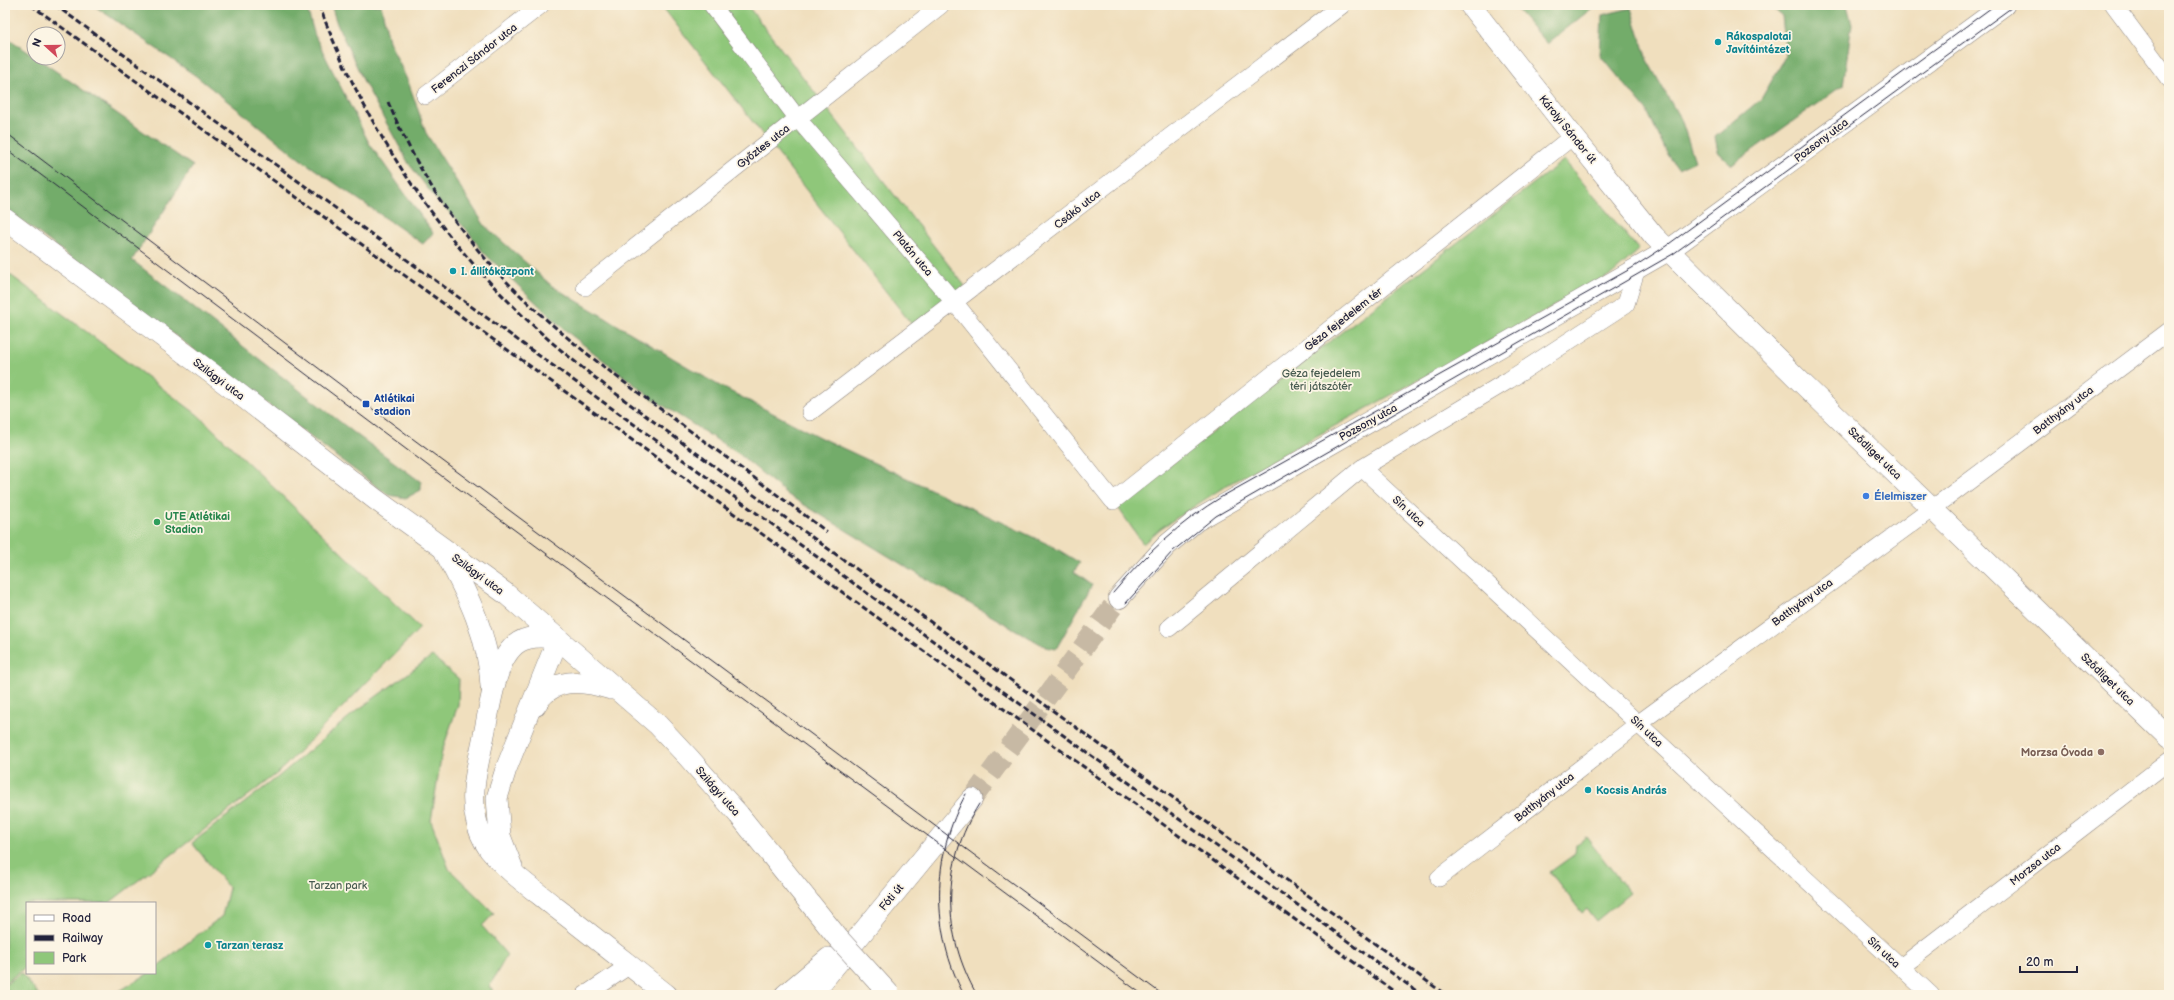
<svg xmlns="http://www.w3.org/2000/svg" width="2174" height="1000" font-family="'Balsamiq Sans',sans-serif">
  <style>
    .green { fill: #8fc77a; stroke: #58745a }
    .forest { fill: #73ac6a; stroke: #4a6752 }
    .lines { fill: none; stroke-linecap: round; stroke-linejoin: round }
    .tertiary-tunnel { stroke: #c7b9a4; stroke-width: 21; stroke-dasharray: 21 10; stroke-linecap: butt }
    .minor-casing { stroke: #89807c; stroke-width: 18 }
    .tertiary-casing { stroke: #89807c; stroke-width: 22 }
    .minor { stroke: #fff; stroke-width: 17 }
    .tertiary { stroke: #fff; stroke-width: 21 }
    .tram { stroke: #22223b; stroke-width: 1 }
    .rail { stroke: #22223b; stroke-width: 3; stroke-dasharray: 6 3; stroke-linecap: butt }
    .tertiary-bridge-casing { stroke: #89807c; stroke-width: 22; stroke-linecap: butt }
    .tertiary-bridge { stroke: #fff; stroke-width: 21 }
    .culture-dot { fill: #0f9aa8; stroke: #fcf5e5; stroke-width: 1.5 }
    .transit-dot { fill: #1a4fb4; stroke: #fcf5e5; stroke-width: 1.5 }
    .shop-dot { fill: #3f7fe0; stroke: #fcf5e5; stroke-width: 1.5 }
    .leisure-dot { fill: #2e9e5b; stroke: #fcf5e5; stroke-width: 1.5 }
    .education-dot { fill: #8d6e63; stroke: #fcf5e5; stroke-width: 1.5 }
    .labels { text-anchor: middle; stroke-width: 3.5; stroke-linejoin: round; paint-order: stroke }
    .culture-label { font-size: 11px; font-weight: bold; fill: #0d838f; stroke: #fcf5e5; text-anchor: start }
    .street-label { font-size: 11px; fill: #22223b; stroke: #fcf5e5 }
    .park-label { font-size: 11px; fill: #485c51; stroke: #fcf5e5 }
    .transit-label { font-size: 11px; font-weight: bold; fill: #164399; stroke: #fcf5e5; text-anchor: start }
    .shop-label { font-size: 11px; font-weight: bold; fill: #366cbe; stroke: #fcf5e5; text-anchor: start }
    .leisure-label { font-size: 11px; font-weight: bold; fill: #27864d; stroke: #fcf5e5; text-anchor: start }
    .education-label { font-size: 11px; font-weight: bold; fill: #785e54; stroke: #fcf5e5; text-anchor: end }
  </style>
  <rect width="100%" height="100%" fill="#fcf5e5"/>
  <filter id="ink" filterUnits="userSpaceOnUse"><feTurbulence type="fractalNoise" baseFrequency=".025" numOctaves="2"/><feDisplacementMap in="SourceGraphic" scale="8" xChannelSelector="R" yChannelSelector="G"/><feConvolveMatrix kernelMatrix="1 2 1 2 8 2 1 2 1" color-interpolation-filters="sRGB"/></filter>
  <filter id="wash" filterUnits="userSpaceOnUse"><feTurbulence type="fractalNoise" baseFrequency=".012" numOctaves="4" result="noise"/><feDisplacementMap in="SourceGraphic" scale="16" xChannelSelector="R" yChannelSelector="G"/><feGaussianBlur stdDeviation="0.9" result="paint"/><feColorMatrix in="noise" values="0 0 0 0 0 0 0 0 0 0 0 0 0 0 0 0 0 1.4 0 .05"/><feComposite in="paint" operator="in"/></filter>
  <g filter="url(#wash)">
    <rect width="100%" height="100%" fill="#f0dfbe"/>
    <!-- green -->
    <g class="green">
      <polygon points="661,5 747,5 965,286 913,326"/>
      <polygon points="1564,160 1639,250 1612,274 1227,485 1161,528 1143,544 1117,506"/>
      <polygon points="5,271 198,415 420,628 279,772 109,903 27,903 27,966 5,983"/>
      <polygon points="432,656 459,679 458,705 442,751 431,821 449,869 494,913 482,926 507,955 489,987 493,990 487,995 113,995 149,973 155,973 155,968 222,916 229,888 192,843 278,777 355,712"/>
      <polygon points="1586,837 1630,893 1596,921 1587,909 1582,913 1550,872 1575,854 1576,845"/>
      <polygon points="21,973 39,995 5,995 5,985"/>
    </g>
    <!-- forest -->
    <g class="forest">
      <polygon points="93,5 306,5 315,36 369,143 433,233 423,244 300,159 196,76"/>
      <polygon points="331,5 381,5 389,41 409,84 426,133 485,226 552,286 718,385 821,438 1052,546 1080,563 1074,572 1092,585 1056,649 1046,647 921,576 788,495 739,454 653,399 566,331 483,252 467,230 436,199 409,164 364,82 337,24"/>
      <polygon points="1513,5 1596,5 1547,44"/>
      <polygon points="1769,5 1847,5 1852,24 1843,85 1732,165 1718,152 1715,137 1761,99 1786,56 1782,16"/>
      <polygon points="1631,8 1647,60 1682,122 1695,161 1678,169 1667,153 1647,111 1600,55 1602,15"/>
      <polygon points="5,36 193,166 132,260 357,435 421,482 421,490 406,498 388,495 5,208"/>
    </g>
  </g>
  <g filter="url(#ink)">
    <g class="lines">
      <!-- tertiary-tunnel -->
      <polyline class="tertiary-tunnel" points="972,799 1119,598"/>
      <defs>
        <g id="minor">
          <polyline points="712,5 798,119 955,303 1113,501 1573,136"/>
          <polyline points="2114,5 2169,79"/>
          <polyline points="425,96 541,5"/>
          <polyline points="585,287 941,5"/>
          <polyline points="810,412 1342,5"/>
          <polyline points="1362,468 1931,995"/>
          <polyline points="1169,628 1362,468 1509,380 1626,304 1636,271"/>
          <polyline points="1439,878 1639,723 1952,494 2169,331"/>
          <polyline points="1901,967 2169,761"/>
          <polyline points="585,995 630,965"/>
        </g>
        <g id="tertiary">
          <polyline points="1470,5 1573,136 1654,236 1803,384 2169,738"/>
          <polyline points="5,219 234,390 375,499 505,593 658,725 689,758 739,815"/>
          <path d="M445,552C468,595 489,637 491,686"/>
          <polyline points="1119,598 1167,545 1196,521 1669,250 2004,5"/>
          <path d="M558,639C524,632 508,642 497,676C491,695 488,715 484,735C479,762 469,791 476,819C478,829 483,840 489,849C507,871 533,889 555,907C593,936 630,966 667,995"/>
          <path d="M535,706C552,676 583,680 611,689"/>
          <polyline points="512,867 500,836 497,798 506,769 558,639"/>
          <polyline points="785,995 829,958"/>
          <polyline points="811,995 972,799"/>
        </g>
      </defs>
      <!-- minor casing -->
      <use href="#minor" class="minor-casing"/>
      <!-- tertiary casing -->
      <use href="#tertiary" class="tertiary-casing"/>
      <!-- minor -->
      <use href="#minor" class="minor"/>
      <!-- tertiary -->
      <use href="#tertiary" class="tertiary"/>
      <!-- tram -->
      <g class="tram">
        <polyline points="5,132 366,404 1163,995"/>
        <polyline points="5,148 447,480 1143,995"/>
        <path d="M1113,593C1145,555 1180,522 1223,496L1632,268L1666,246L1995,5"/>
        <polyline points="1126,603 1173,551 1216,516 1673,254 2015,5"/>
        <path d="M964,995C931,932 931,856 966,794"/>
        <path d="M977,995C942,934 941,864 979,804"/>
      </g>
      <!-- rail -->
      <g class="rail">
        <polyline points="31,5 1399,995"/>
        <polyline points="55,5 1422,995"/>
        <path d="M319,5C361,117 427,221 512,305C564,358 625,400 684,444C766,504 849,564 932,623C1103,747 1274,871 1446,995"/>
        <path d="M388,102C408,149 433,194 465,234C521,306 593,360 666,413C720,453 774,492 827,532"/>
      </g>
      <defs>
        <polyline id="tertiary-bridge" points="739,815 838,938 890,995"/>
      </defs>
      <!-- tertiary-bridge casing -->
      <use href="#tertiary-bridge" class="tertiary-bridge-casing"/>
      <!-- tertiary-bridge -->
      <use href="#tertiary-bridge" class="tertiary-bridge"/>
    </g>
  </g>
  <!-- markers -->
  <g class="culture-dot">
    <circle cx="1718" cy="42" r="4"/>
    <circle cx="453" cy="271" r="4"/>
    <circle cx="1588" cy="790" r="4"/>
    <circle cx="208" cy="945" r="4"/>
  </g>
  <rect class="transit-dot" x="362" y="400" width="8" height="8" rx="2"/>
  <circle class="shop-dot" cx="1866" cy="496" r="4"/>
  <circle class="leisure-dot" cx="157" cy="522" r="4"/>
  <circle class="education-dot" cx="2101" cy="752" r="4"/>
  <g class="labels">
    <!-- culture labels -->
    <g class="culture-label">
      <text x="1726" y="40">Rákospalotai<tspan x="1726" dy="13">Javítóintézet</tspan></text>
      <text x="461" y="275">I. állítóközpont</text>
      <text x="1596" y="794">Kocsis András</text>
      <text x="216" y="949">Tarzan terasz</text>
    </g>
    <!-- street labels -->
    <g class="street-label">
      <text transform="translate(474 58) rotate(-38)" y="4">Ferenczi Sándor utca</text>
      <text transform="translate(1568 129) rotate(51)" y="4">Károlyi Sándor út</text>
      <text transform="translate(1821 140) rotate(-37)" y="4">Pozsony utca</text>
      <text transform="translate(763 146) rotate(-38)" y="4">Győztes utca</text>
      <text transform="translate(1077 209) rotate(-38)" y="4">Csákó utca</text>
      <text transform="translate(913 253) rotate(50)" y="4">Platán utca</text>
      <text transform="translate(1343 319) rotate(-38)" y="4">Géza fejedelem tér</text>
      <text transform="translate(219 379) rotate(37)" y="4">Szilágyi utca</text>
      <text transform="translate(2063 410) rotate(-37)" y="4">Batthyány utca</text>
      <text transform="translate(1368 422) rotate(-29)" y="4">Pozsony utca</text>
      <text transform="translate(1875 453) rotate(44)" y="4">Sződliget utca</text>
      <text transform="translate(1409 511) rotate(43)" y="4">Sín utca</text>
      <text transform="translate(478 574) rotate(36)" y="4">Szilágyi utca</text>
      <text transform="translate(1802 602) rotate(-36)" y="4">Batthyány utca</text>
      <text transform="translate(2108 679) rotate(44)" y="4">Sződliget utca</text>
      <text transform="translate(1647 731) rotate(43)" y="4">Sín utca</text>
      <text transform="translate(718 791) rotate(49)" y="4">Szilágyi utca</text>
      <text transform="translate(1544 797) rotate(-38)" y="4">Batthyány utca</text>
      <text transform="translate(2035 864) rotate(-38)" y="4">Morzsa utca</text>
      <text transform="translate(891 897) rotate(-50)" y="4">Fóti út</text>
      <text transform="translate(1884 952) rotate(43)" y="4">Sín utca</text>
    </g>
    <!-- park labels -->
    <g class="park-label">
      <text x="1321" y="377">Géza fejedelem<tspan x="1321" dy="13">téri játszótér</tspan></text>
      <text x="338" y="889">Tarzan park</text>
    </g>
    <!-- transit labels -->
    <g class="transit-label">
      <text x="374" y="402">Atlétikai<tspan x="374" dy="13">stadion</tspan></text>
    </g>
    <!-- shop labels -->
    <g class="shop-label">
      <text x="1874" y="500">Élelmiszer</text>
    </g>
    <!-- leisure labels -->
    <g class="leisure-label">
      <text x="165" y="520">UTE Atlétikai<tspan x="165" dy="13">Stadion</tspan></text>
    </g>
    <!-- education labels -->
    <g class="education-label">
      <text x="2093" y="756">Morzsa Óvoda</text>
    </g>
  </g>
  <!-- margin -->
  <rect width="2174" height="1000" fill="none" stroke="#fcf5e5" stroke-width="20"/>
  <!-- legend -->
  <rect x="26" y="902" width="130" height="72" fill="#fcf5e5" stroke="#a5a1a1"/>
  <rect x="34" y="915" width="20" height="6" fill="#ffffff" stroke="#a5a1a1"/>
  <text x="62" y="922" font-size="12" fill="#22223b">Road</text>
  <rect x="34" y="935" width="20" height="6" fill="#22223b" stroke="#a5a1a1"/>
  <text x="62" y="942" font-size="12" fill="#22223b">Railway</text>
  <rect x="34" y="952" width="20" height="12" fill="#8fc77a" stroke="#a5a1a1"/>
  <text x="62" y="962" font-size="12" fill="#22223b">Park</text>
  <!-- north arrow -->
  <g transform="translate(46 46) rotate(291)"><circle r="19" fill="#fcf5e5" stroke="#a5a1a1"/>
  <path d="M0-3L7 15L0 10L-7 15Z" fill="#d1495b"/>
  <text y="-6" font-size="11" font-weight="bold" text-anchor="middle" fill="#22223b">N</text>
  </g>
  <!-- scale -->
  <path d="M2020 966v6h57v-6" fill="none" stroke="#22223b" stroke-width="2"/>
  <text x="2026" y="966" font-size="12" fill="#22223b" stroke="#fcf5e5" stroke-width="3" paint-order="stroke">20 m</text>
</svg>
